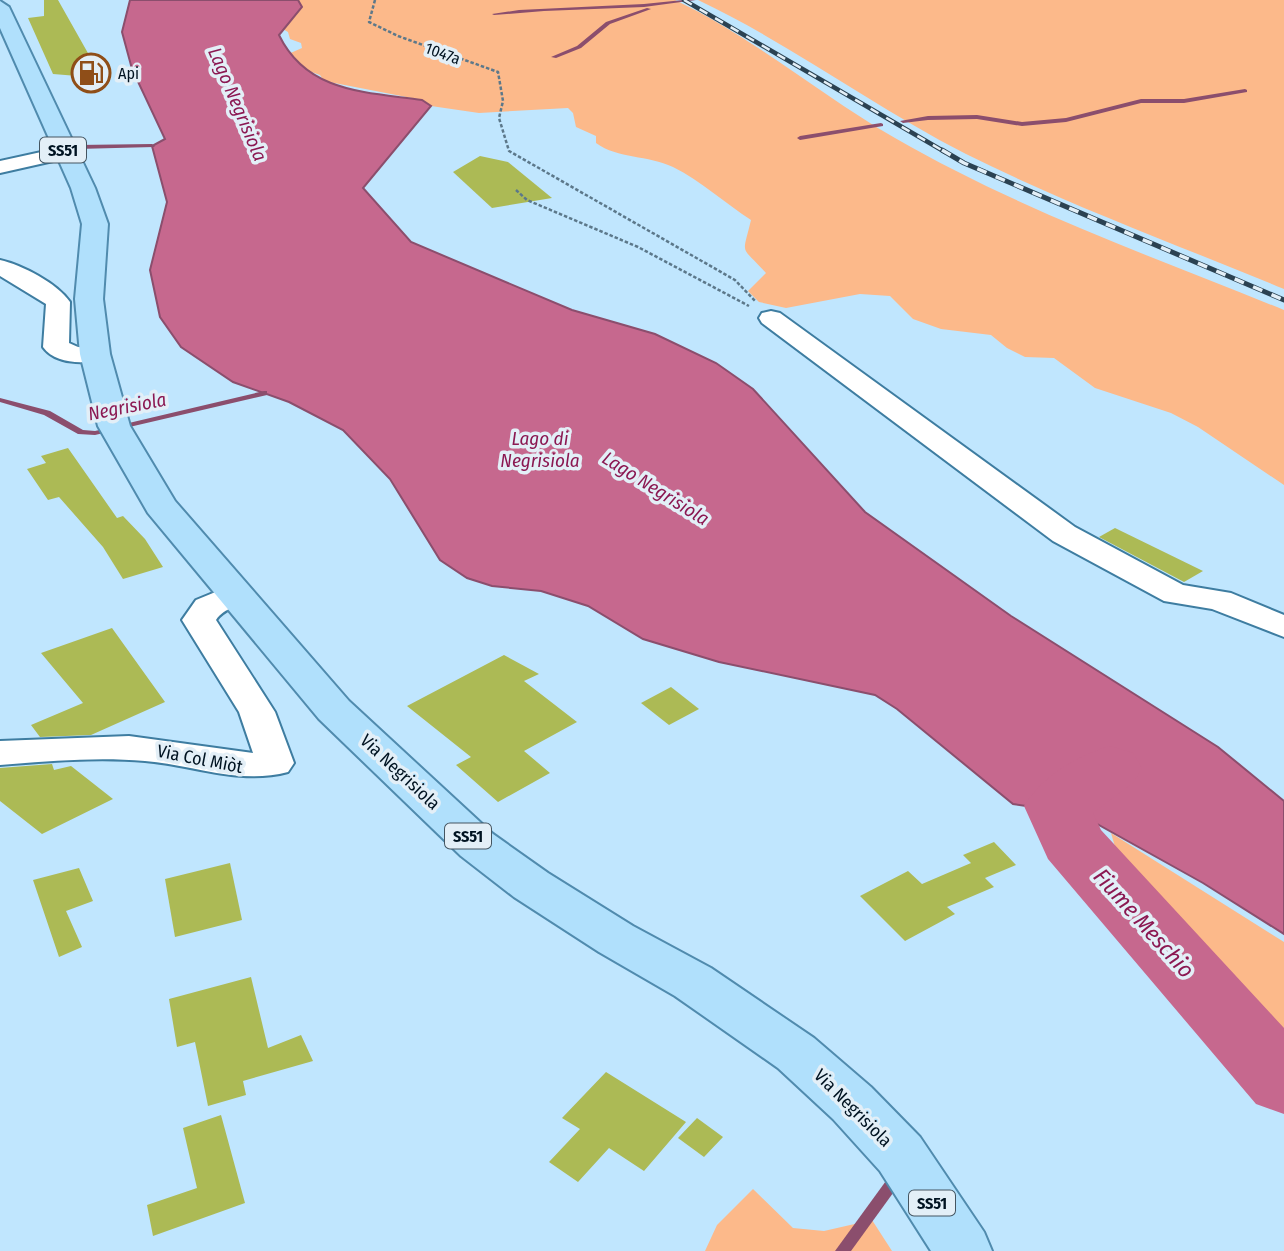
<svg xmlns="http://www.w3.org/2000/svg" width="1284" height="1251" font-family="'Fira Sans Condensed',sans-serif">
  <style>
    .green { fill: #fcb98a }
    .water { fill: #c6688e; stroke: #8b4e6d; stroke-width: 2 }
    .lines { fill: none; stroke-linecap: round; stroke-linejoin: round }
    .stream { fill: #8b4e6d; fill-rule: evenodd }
    .river { fill: #c6688e; fill-rule: evenodd }
    .building { fill: #acba55 }
    .minor-casing { stroke: #3e7da1; stroke-width: 4 }
    .primary-casing { stroke: #508bae; stroke-width: 4 }
    .path { stroke: #5c788a; stroke-width: 2.5; stroke-dasharray: 3.5 2; stroke-linecap: butt }
    .minor { fill: #fff; fill-rule: evenodd }
    .primary { fill: #b0e0fc; fill-rule: evenodd }
    .rail-far1-casing { stroke: #2b4252; stroke-width: 4.5 }
    .rail-casing { stroke: #2b4252; stroke-width: 5 }
    .rail-far1 { stroke: #e3eff7; stroke-width: 2.5; stroke-dasharray: 9; stroke-linecap: butt }
    .rail { stroke: #e3eff7; stroke-width: 3.5; stroke-dasharray: 10; stroke-linecap: butt }
    .labels { text-anchor: middle; stroke-width: 7; stroke-linejoin: round; paint-order: stroke }
    .far-street-label { font-size: 16px; fill: #001321; stroke: #e3eff7 }
    .far-poi-label { font-size: 16px; fill: #001321; stroke: #e3eff7; text-anchor: start }
    .shield { fill: #e3eff7; stroke: #445561; stroke-width: 2 }
    .shield-label { font-size: 16px; font-weight: bold; fill: #001321 }
    .street-label { font-size: 18px; fill: #001321; stroke: #e3eff7 }
    .water-label { font-size: 19px; font-style: italic; fill: #8b1852; stroke: #e3eff7 }
    .near-water-label { font-size: 23px; font-style: italic; fill: #8b1852; stroke: #e3eff7 }
  </style>
  <rect width="100%" height="100%" fill="#c0e6fe"/>
  <!-- green -->
  <g class="green">
    <path d="M285,0H675C753,37 820,95 895,138C1018,209 1153,257 1284,310V485L1198,427L1171,413L1095,388L1054,358L1025,357L1007,348L991,335L941,329L913,319L890,296L860,294L786,308L759,302L748,291L766,273C740,244 742,258 751,220C725,203 701,181 673,167C648,155 618,159 596,143V136L576,127L573,113L568,108L479,113L431,106L422,100L324,81L320,75L303,69L286,55L302,48L301,43L290,39L288,32L279,27Z"/>
    <path d="M698,0H1284V289C1178,245 1068,205 966,154C874,107 791,44 698,0Z"/>
    <polygon points="1111,833 1284,942 1284,1056 1125,881"/>
    <polygon points="753,1189 793,1228 824,1231 872,1220 892,1251 705,1251 717,1225"/>
  </g>
  <!-- water -->
  <path class="water" d="M130,0H298L302,7L279,35C307,93 366,92 422,100L431,106L363,188L411,242L572,310L655,334L716,363L753,389L865,512L1011,616L1218,747L1284,801V934L1203,883L1079,814L1013,804L897,709L875,695L719,662L643,639L588,606L541,591L492,586L467,578L440,560L390,479L343,430L289,402L233,382L181,347L160,317L150,270L167,202L152,146L165,139L132,69L122,32Z"/>
  <g class="lines">
    <!-- stream -->
    <g class="stream">
      <polygon points="683,0 696,0 644,7 544,11 494,15 492,14 519,10 644,4"/>
      <polygon points="647,8 651,9 610,24 581,48 556,58 551,57 577,46 606,22"/>
      <polygon points="1245,89 1247,90 1247,92 1184,103 1141,103 1066,122 1022,126 977,119 928,120 903,123 900,121 928,116 977,115 1022,122 1066,118 1141,99 1184,99"/>
      <polygon points="881,123 883,124 883,126 800,140 797,138 800,136"/>
      <polygon points="152,144 155,146 154,147 77,149 74,147 77,145"/>
      <polygon points="264,391 267,391 267,395 95,435 78,434 44,415 0,402 0,398 50,411 83,430 95,431"/>
      <polygon points="896,1172 901,1174 903,1178 901,1182 851,1251 835,1251 891,1174"/>
    </g>
    <!-- river -->
    <path class="river" d="M1110,746L1133,753L1142,768L1133,783L1093,813L1101,830L1284,1028V1114L1256,1104L1048,859L1024,806C1041,777 1078,755 1110,746Z"/>
  </g>
  <!-- building -->
  <g class="building">
    <polygon points="44,0 58,0 102,78 53,74 28,18 44,16"/>
    <polygon points="480,156 508,162 552,198 492,208 453,172"/>
    <polygon points="68,448 117,518 123,516 145,539 163,567 123,579 103,547 59,497 48,500 27,469 46,463 41,456"/>
    <polygon points="1115,528 1203,571 1184,582 1099,537"/>
    <polygon points="112,628 165,702 91,735 40,737 31,725 83,703 41,653"/>
    <polygon points="504,655 539,674 524,681 577,722 524,751 550,773 498,802 456,765 471,757 407,706"/>
    <polygon points="671,687 699,709 669,725 641,703"/>
    <polygon points="52,764 54,770 71,766 113,799 42,834 0,801 0,768"/>
    <polygon points="994,842 1016,865 985,878 994,887 947,907 955,914 905,941 860,896 908,871 922,884 971,863 976,868 963,855"/>
    <polygon points="230,863 242,920 175,937 165,879"/>
    <polygon points="79,868 93,901 66,911 82,947 59,957 33,880"/>
    <polygon points="251,977 268,1048 301,1035 313,1061 243,1081 246,1095 208,1106 195,1042 177,1047 169,999"/>
    <polygon points="606,1072 686,1122 644,1171 609,1148 578,1182 549,1162 580,1129 562,1118"/>
    <polygon points="221,1115 245,1203 153,1236 147,1205 197,1188 183,1128"/>
    <polygon points="697,1118 723,1137 704,1157 678,1138"/>
  </g>
  <g class="lines">
    <defs>
      <g id="minor">
        <polygon points="64,147 74,153 71,157 0,173 0,161"/>
        <path d="M0,260C22,265 57,283 70,302L69,343L78,347L104,349L108,354L104,359C85,364 56,365 43,347L46,304L0,276Z"/>
        <polygon points="771,311 780,313 1075,527 1183,585 1231,593 1284,615 1284,637 1212,609 1164,601 1053,541 762,323 759,318 762,313"/>
        <path d="M235,584L246,587L251,594C242,607 224,607 216,620L275,712L294,763L288,772C239,785 194,765 145,761C97,757 48,761 0,765V741L129,736L253,753L239,712L182,620L196,600Z"/>
      </g>
      <polygon id="primary" points="0,1 9,7 95,188 108,224 103,299 110,354 130,426 175,501 349,701 493,834 548,873 633,926 711,968 814,1038 871,1087 920,1137 984,1232 992,1251 931,1251 880,1171 833,1119 778,1068 675,996 599,952 514,897 461,856 319,719 148,513 98,426 80,354 75,299 82,224 71,188 0,28"/>
    </defs>
    <!-- minor casing -->
    <use href="#minor" class="minor-casing"/>
    <!-- primary casing -->
    <use href="#primary" class="primary-casing"/>
    <!-- path -->
    <g class="path">
      <polyline points="375,0 369,22 398,36 498,72 503,101 499,118 509,151 735,280 756,302"/>
      <polyline points="516,190 527,200 638,247 749,306"/>
    </g>
    <!-- minor -->
    <use href="#minor" class="minor"/>
    <!-- primary -->
    <use href="#primary" class="primary"/>
    <defs>
      <polyline id="rail-far1" points="684,0 945,152"/>
      <polyline id="rail" points="942,150 964,163 1284,300"/>
    </defs>
    <!-- rail-far1 casing -->
    <use href="#rail-far1" class="rail-far1-casing"/>
    <!-- rail casing -->
    <use href="#rail" class="rail-casing"/>
    <!-- rail-far1 -->
    <use href="#rail-far1" class="rail-far1"/>
    <!-- rail -->
    <use href="#rail" class="rail"/>
  </g>
  <!-- icons -->
  <defs>
    <symbol id="fuel-ring" viewBox="-11 -11 22 22"><circle r="9.5" fill="#e3eff7" stroke="#8f4e18" stroke-width="1.5"/><path d="M-5.5-6h7V0h2V4h1.3V-2.5L3-4.5l.8-.8L6-3V5H2.5V1h-1V6h-7ZM-4.2-4.7v3.2H.2V-4.7Z" fill="#8f4e18"/></symbol>
  </defs>
  <g fill-rule="evenodd">
    <use href="#fuel-ring" x="69" y="51" width="44" height="44"/>
  </g>
  <g class="labels">
    <!-- far-street labels -->
    <g class="far-street-label">
      <text transform="translate(443 53) rotate(20)" y="6">1047a</text>
    </g>
    <!-- far-poi labels -->
    <g class="far-poi-label">
      <text x="118" y="79">Api</text>
    </g>
    <!-- shield labels -->
    <g class="shield">
      <rect x="40" y="137.5" width="46" height="25" rx="5"/>
      <rect x="445" y="823.5" width="46" height="25" rx="5"/>
      <rect x="909" y="1190.5" width="46" height="25" rx="5"/>
    </g>
    <g class="shield-label">
      <text x="63" y="156">SS51</text>
      <text x="468" y="842">SS51</text>
      <text x="932" y="1209">SS51</text>
    </g>
    <!-- street labels -->
    <g class="street-label">
      <text transform="translate(200 759) rotate(11)" y="6">Via Col Miòt</text>
      <text transform="translate(400 772) rotate(43)" y="6">Via Negrisiola</text>
      <text transform="translate(853 1108) rotate(45)" y="6">Via Negrisiola</text>
    </g>
    <!-- water labels -->
    <g class="water-label">
      <text transform="translate(238 104) rotate(67)" y="7">Lago Negrisiola</text>
      <text transform="translate(127 406) rotate(-11)" y="7">Negrisiola</text>
      <text x="540" y="445">Lago di<tspan x="540" dy="22">Negrisiola</tspan></text>
      <text transform="translate(656 488) rotate(32)" y="7">Lago Negrisiola</text>
    </g>
    <!-- near-water labels -->
    <g class="near-water-label">
      <text transform="translate(1144 923) rotate(48)" y="8">Fiume Meschio</text>
    </g>
  </g>
</svg>
